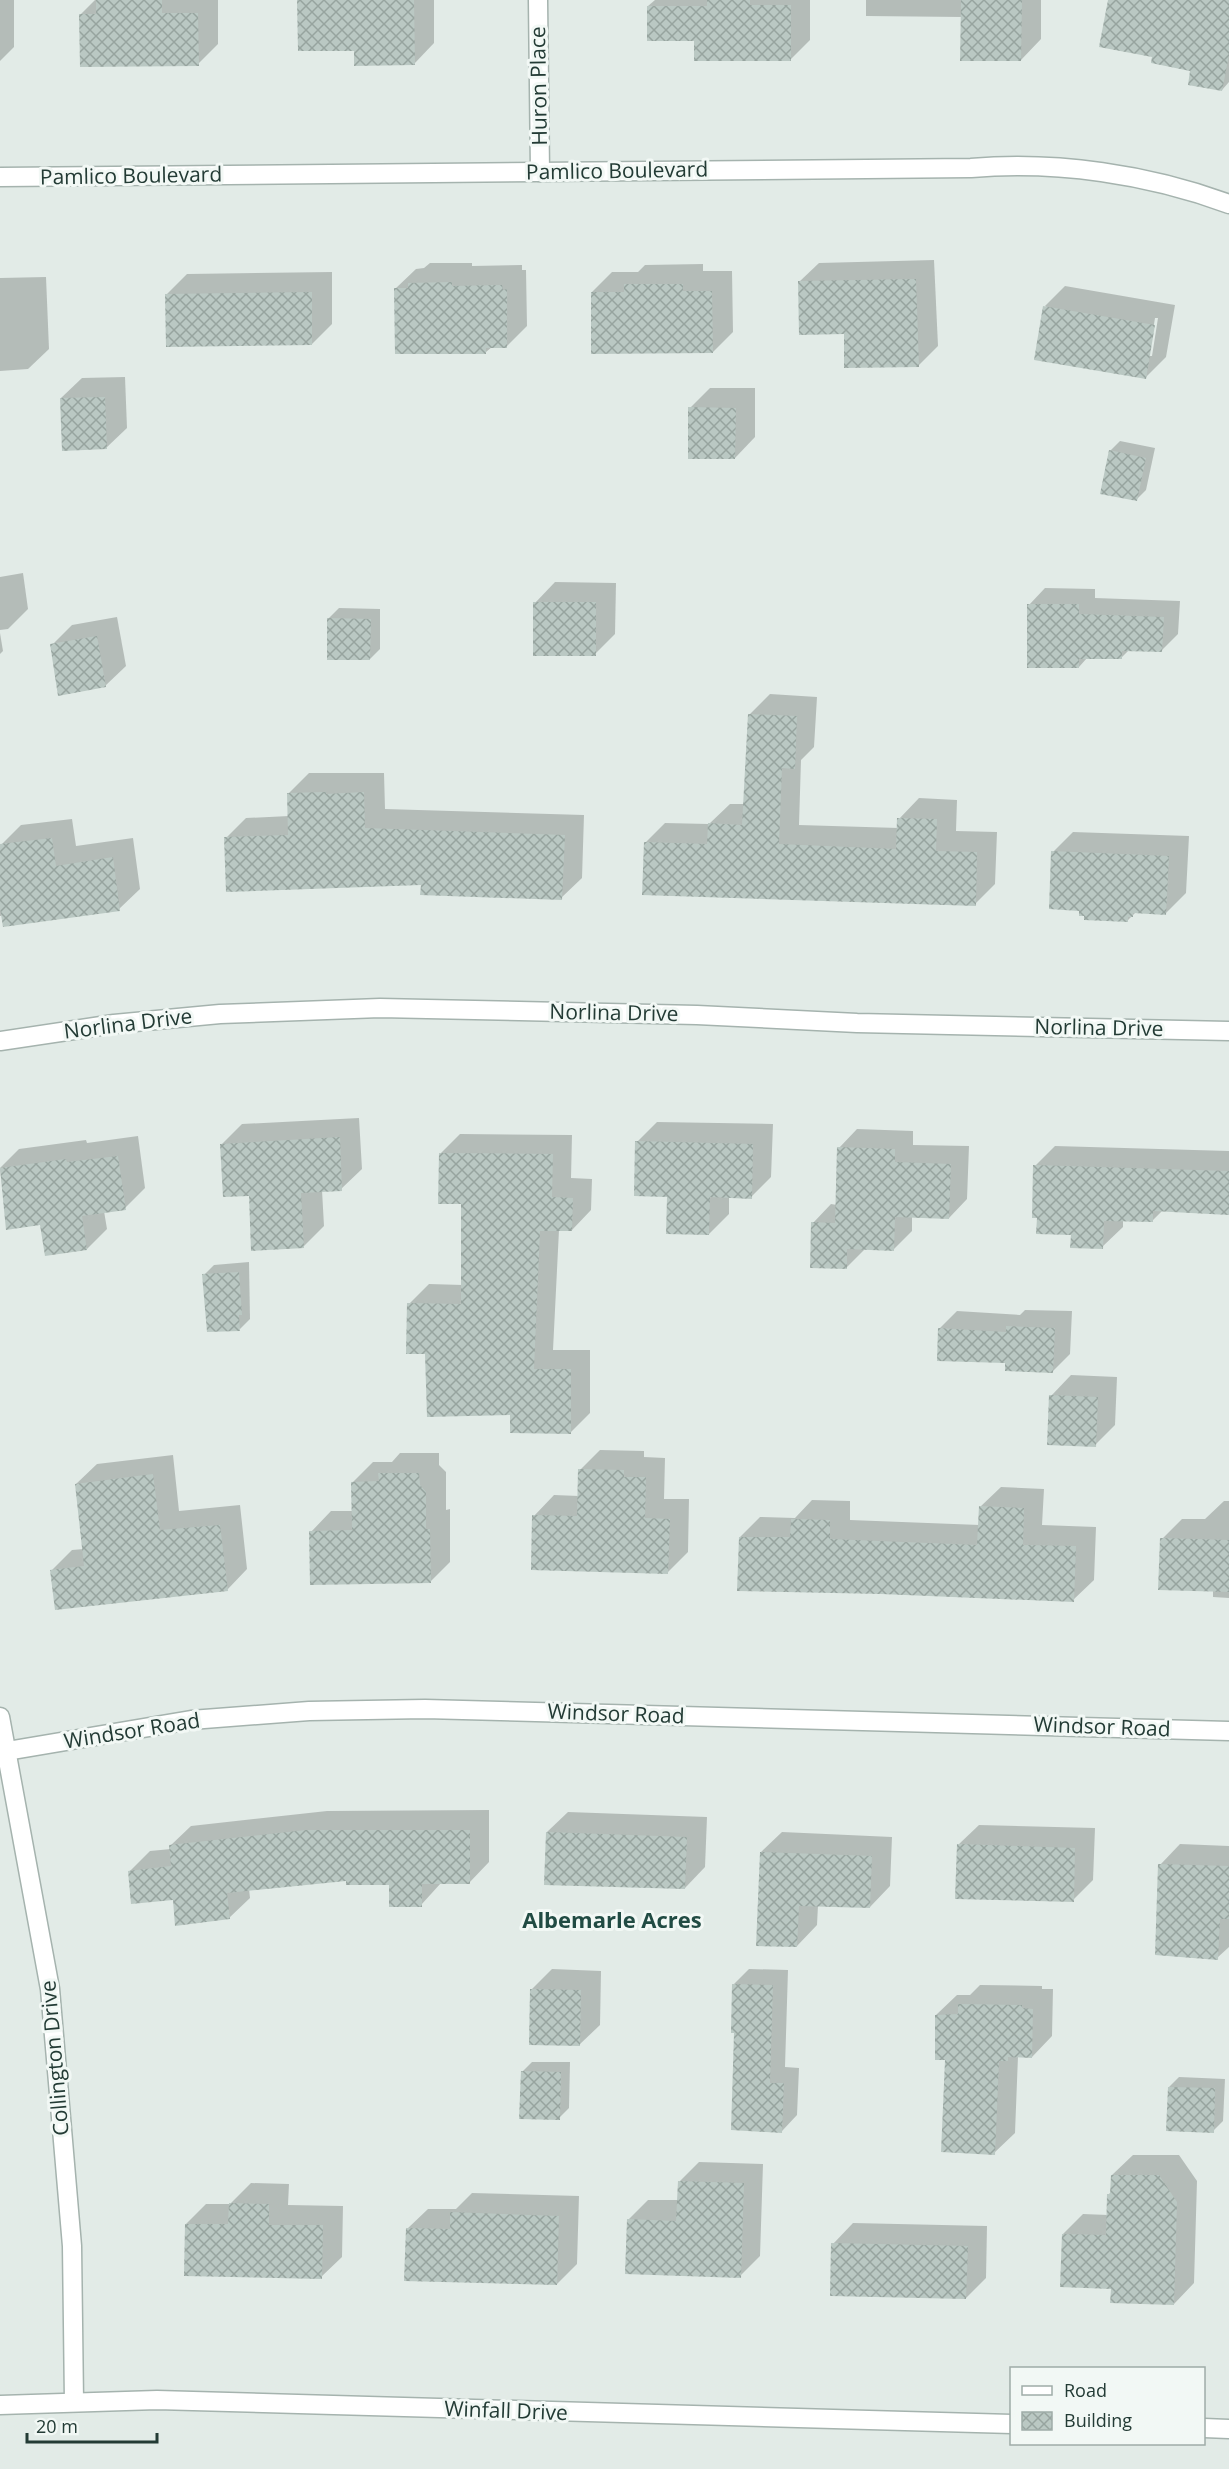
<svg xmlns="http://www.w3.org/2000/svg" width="1229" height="2469" font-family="'Open Sans',sans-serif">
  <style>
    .shadow { fill: #0003; fill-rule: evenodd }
    .building { fill: url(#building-cross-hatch) }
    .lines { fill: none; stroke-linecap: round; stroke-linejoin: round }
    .minor-casing { stroke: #a5b3ae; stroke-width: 21 }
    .minor { stroke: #fff; stroke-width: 18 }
    .labels { text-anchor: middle; stroke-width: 6; stroke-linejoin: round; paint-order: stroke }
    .street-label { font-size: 21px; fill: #233b35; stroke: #f2f8f5 }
    .neighbourhood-label { font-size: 22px; font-weight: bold; fill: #214b43; stroke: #f2f8f5 }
  </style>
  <defs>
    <pattern id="building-cross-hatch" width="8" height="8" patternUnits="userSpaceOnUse" patternTransform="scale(1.5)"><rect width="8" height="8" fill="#bac8c3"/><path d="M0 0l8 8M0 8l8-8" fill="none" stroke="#97a49f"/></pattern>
  </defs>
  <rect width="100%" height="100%" fill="#e2ebe7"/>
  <!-- shadow -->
  <g class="shadow">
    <polygon points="0,0 14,0 14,47 0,61"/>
    <polygon points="95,0 218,0 218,44 198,64 81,14"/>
    <polygon points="299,0 434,0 434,43 414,64 355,49"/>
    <polygon points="655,0 810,0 810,40 790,60 695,40 648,6"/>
    <polygon points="866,0 1041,0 1041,39 1021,60 962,17 866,16"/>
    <polygon points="1109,0 1229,0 1229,82 1222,90 1192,70 1154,55"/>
    <polygon points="934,260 938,346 918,366 845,333 799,282 819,263"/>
    <polygon points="430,263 472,263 472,266 522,265 522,270 526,270 527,326 507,346 492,347 486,352 395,289 416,269 424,268"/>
    <polygon points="703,264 703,271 732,271 733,332 713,352 592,292 612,272 638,272 645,265"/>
    <polygon points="332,272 332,324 312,344 167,294 187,274"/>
    <polygon points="46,277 49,349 28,369 0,371 0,278"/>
    <path d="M1065,286L1175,305L1166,357L1146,377L1045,306ZM1155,318H1158L1152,356H1149Z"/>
    <polygon points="125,377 127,428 106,448 61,398 82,378"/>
    <polygon points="710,388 755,388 755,437 735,458 690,408"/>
    <polygon points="1120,441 1155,448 1146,490 1136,500 1110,451"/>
    <polygon points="23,573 28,609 8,629 0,630 0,577"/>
    <polygon points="555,582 616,583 615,634 595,654 535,603"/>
    <polygon points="1045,588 1095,589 1095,598 1180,601 1178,634 1162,650 1130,649 1121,658 1087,658 1079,667 1029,605"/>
    <polygon points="339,608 380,609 380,649 370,659 329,618"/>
    <polygon points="117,617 126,666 105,686 52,645 72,625"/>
    <polygon points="0,633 3,651 0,654"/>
    <polygon points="770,694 817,697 814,747 801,760 799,825 899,828 899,819 919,798 957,800 956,831 997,832 995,884 975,904 645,843 665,823 709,824 730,804 745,804 750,714"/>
    <polygon points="309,773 384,773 385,809 584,815 582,878 561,898 422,884 226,838 246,818 289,816 288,794"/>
    <polygon points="72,819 76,846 133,838 140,889 119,909 0,916 1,845 21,825"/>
    <polygon points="1073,832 1189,836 1186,893 1166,913 1136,912 1127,921 1086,915 1081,910 1053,852"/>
    <polygon points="359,1118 362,1169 341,1189 322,1190 324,1226 303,1247 250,1194 222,1144 242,1124"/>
    <polygon points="657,1122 773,1124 771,1177 751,1197 729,1197 729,1214 709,1234 668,1195 637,1142"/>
    <polygon points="857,1129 913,1131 913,1145 969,1146 967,1199 949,1218 912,1216 912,1231 894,1249 865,1249 846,1268 813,1223 831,1204 837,1205 839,1148"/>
    <polygon points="460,1134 572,1135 571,1178 592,1179 591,1210 572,1230 559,1230 553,1350 590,1350 590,1413 570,1433 512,1414 426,1353 409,1304 429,1284 463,1285 463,1203 441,1153"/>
    <polygon points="138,1136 145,1188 125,1208 104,1211 107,1229 87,1249 42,1223 7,1228 0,1168 19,1149 86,1140 87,1143"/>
    <polygon points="1055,1146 1229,1151 1229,1214 1163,1210 1152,1221 1123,1220 1123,1227 1102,1247 1072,1234 1035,1166"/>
    <polygon points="249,1262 250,1319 240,1329 204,1275 214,1265"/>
    <polygon points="1025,1310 1072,1311 1070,1354 1053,1371 1007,1362 940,1328 957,1311 1020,1315"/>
    <polygon points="1071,1375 1117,1377 1115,1425 1095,1445 1051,1396"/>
    <polygon points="600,1450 644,1451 644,1457 665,1458 664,1499 689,1499 688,1552 668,1572 534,1516 554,1495 579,1496 580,1470"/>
    <polygon points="400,1453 439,1453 439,1465 446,1472 446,1510 450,1509 450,1562 430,1582 311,1532 331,1511 353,1511 353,1482 373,1462 392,1462"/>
    <polygon points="173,1455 179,1511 240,1505 247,1569 227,1590 52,1570 72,1550 84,1549 76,1484 97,1464"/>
    <polygon points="1001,1487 1044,1489 1042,1525 1096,1527 1094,1580 1073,1600 881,1592 740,1537 760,1517 795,1518 812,1500 850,1501 850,1520 980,1525 980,1507"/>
    <polygon points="1224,1501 1229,1501 1229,1598 1213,1597 1213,1590 1162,1539 1182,1519 1205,1519"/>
    <polygon points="489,1810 489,1862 469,1883 441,1883 421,1905 390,1884 347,1879 249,1889 250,1898 229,1918 174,1898 129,1872 150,1851 171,1849 170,1846 191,1826 327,1811"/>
    <polygon points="568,1812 707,1817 705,1867 685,1888 547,1832"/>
    <polygon points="979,1825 1095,1828 1093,1880 1073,1900 958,1845"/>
    <polygon points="782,1832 892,1837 890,1886 870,1907 818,1905 817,1925 797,1946 761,1852"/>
    <polygon points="1180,1844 1229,1846 1229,1947 1217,1958 1160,1865"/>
    <polygon points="552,1969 601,1971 600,2025 579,2045 532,1989"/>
    <polygon points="749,1969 788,1970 785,2067 799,2068 797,2115 782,2131 736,2031 733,1985"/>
    <polygon points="980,1985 1042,1986 1042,1989 1053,1989 1052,2036 1032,2057 1018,2056 1015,2133 994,2153 947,2059 936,2015 957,1995 970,1995"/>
    <polygon points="532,2062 570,2062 569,2108 559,2118 522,2072"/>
    <polygon points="1179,2077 1225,2079 1223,2121 1213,2131 1169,2087"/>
    <polygon points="1133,2155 1179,2155 1197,2181 1194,2283 1174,2304 1112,2287 1063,2234 1083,2214 1108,2215 1108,2195 1112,2191 1112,2175"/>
    <polygon points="699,2162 763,2164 760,2256 740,2276 628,2220 648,2200 678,2200 679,2182"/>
    <polygon points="251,2183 289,2184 288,2205 343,2206 342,2257 321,2277 186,2224 206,2204 230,2204"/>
    <polygon points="472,2193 579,2196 577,2264 557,2284 407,2229 428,2209 456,2209"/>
    <polygon points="853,2223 987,2226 986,2278 966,2298 833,2244"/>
  </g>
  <!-- building -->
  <g class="building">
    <polygon points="96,0 162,0 162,13 198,13 199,66 80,67 79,14 96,14"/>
    <polygon points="297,0 414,0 415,65 354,66 354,51 298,51"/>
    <polygon points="707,0 750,0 750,5 791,5 791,61 694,61 694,41 647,41 647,6 707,6"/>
    <polygon points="961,0 1022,0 1021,61 960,61"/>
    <polygon points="1108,0 1229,0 1229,55 1222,91 1188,85 1190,71 1151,63 1152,57 1099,47"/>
    <polygon points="916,279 919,367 844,368 844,334 799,335 798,281"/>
    <polygon points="452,282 452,286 502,285 503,290 507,289 507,348 486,348 486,354 395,354 394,288 408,288 408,283"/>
    <polygon points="624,284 683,284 683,291 712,291 713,353 591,354 591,292 624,292"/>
    <polygon points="312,292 312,345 166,347 165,294"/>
    <polygon points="1043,306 1155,325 1146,379 1034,360"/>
    <polygon points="105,397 107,449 62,451 60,398"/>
    <polygon points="688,407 736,408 735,459 688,459"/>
    <polygon points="1109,450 1146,458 1137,501 1100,494"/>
    <rect x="533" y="602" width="63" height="54"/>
    <polygon points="1027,604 1079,604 1079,614 1164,617 1162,652 1122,651 1122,659 1079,659 1079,668 1027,668"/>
    <polygon points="327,618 371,619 370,660 327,660"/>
    <polygon points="97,636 106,687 58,696 50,644"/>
    <polygon points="748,714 797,716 795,769 782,768 779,844 896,849 897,818 937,819 936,851 977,852 976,906 642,895 644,842 707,844 708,823 742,825"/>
    <polygon points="326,792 326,794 364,792 365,828 565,835 562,900 420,895 421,885 226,892 224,837 288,835 287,793"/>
    <polygon points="52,838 56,866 113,857 120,911 3,927 0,908 0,844"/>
    <polygon points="1051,851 1169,856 1166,915 1133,913 1133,917 1128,917 1128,922 1084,920 1084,916 1079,916 1079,911 1049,909"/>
    <polygon points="340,1137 342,1191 301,1193 304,1248 251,1251 249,1196 223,1197 220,1144"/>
    <polygon points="635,1141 753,1144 752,1199 710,1197 709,1235 666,1234 667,1197 634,1196"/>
    <polygon points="837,1147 895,1149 895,1162 951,1164 949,1219 895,1217 894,1251 847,1249 847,1269 810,1268 811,1222 835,1223"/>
    <polygon points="439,1153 553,1154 552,1197 573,1198 572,1231 540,1231 534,1369 571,1369 571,1434 510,1433 510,1415 427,1417 425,1354 406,1354 407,1303 461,1304 461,1204 438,1204"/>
    <polygon points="118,1156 126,1210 82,1216 87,1250 45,1256 40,1225 6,1230 0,1168 66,1159 67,1162"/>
    <polygon points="1033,1165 1229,1171 1229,1215 1153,1211 1153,1222 1104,1221 1103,1249 1070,1248 1071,1235 1036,1234 1037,1218 1032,1218"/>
    <polygon points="239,1272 242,1315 239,1315 240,1331 207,1332 202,1274"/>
    <polygon points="1006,1326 1055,1328 1053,1373 1005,1371 1005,1363 937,1361 938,1328 1006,1332"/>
    <polygon points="1049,1395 1098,1397 1096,1447 1047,1445"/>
    <polygon points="578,1469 624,1470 624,1477 646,1477 645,1518 670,1519 668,1574 531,1570 532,1515 577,1516"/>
    <polygon points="378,1473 419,1473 420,1485 426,1492 426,1529 430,1529 431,1583 310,1585 309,1531 352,1530 351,1482 379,1481"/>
    <polygon points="153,1474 160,1530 220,1525 228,1591 55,1610 50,1570 84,1566 75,1484"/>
    <polygon points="979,1506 1024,1508 1023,1545 1076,1546 1074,1602 881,1594 737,1591 739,1537 790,1537 791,1519 830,1520 830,1539 977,1545"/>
    <polygon points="1160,1538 1229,1540 1229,1592 1158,1590"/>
    <polygon points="306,1830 470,1830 470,1884 422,1884 422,1907 389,1907 389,1885 346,1885 346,1881 227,1893 230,1919 175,1926 173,1900 131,1904 128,1871 171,1866 169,1845"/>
    <polygon points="546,1832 687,1837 685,1889 544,1885"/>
    <polygon points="957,1844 1075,1848 1074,1902 955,1899"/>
    <polygon points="760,1852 872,1856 870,1908 799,1906 797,1947 756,1946"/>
    <polygon points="1158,1864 1229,1866 1229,1919 1220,1919 1218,1960 1155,1955"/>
    <polygon points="732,1984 773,1985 770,2083 784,2083 782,2133 731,2130 734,2033 731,2033"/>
    <polygon points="530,1989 581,1990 580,2046 529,2045"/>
    <polygon points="958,2004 1022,2005 1022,2008 1033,2009 1032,2058 1008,2057 1008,2061 999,2061 995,2155 941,2152 945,2060 935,2060 935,2015 958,2014"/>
    <polygon points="521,2071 561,2072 560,2120 519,2119"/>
    <polygon points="1168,2087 1215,2088 1214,2133 1166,2131"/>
    <polygon points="1111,2175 1159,2175 1177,2202 1174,2305 1110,2303 1111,2289 1060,2287 1062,2234 1106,2235 1107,2194 1110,2194"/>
    <polygon points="678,2181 744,2183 741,2278 625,2274 627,2219 676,2221"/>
    <polygon points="229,2203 269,2204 269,2225 323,2225 322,2279 184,2276 185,2224 228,2224"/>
    <polygon points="450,2212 559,2216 557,2285 404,2281 406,2228 450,2229"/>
    <polygon points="831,2243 968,2246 966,2299 830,2296"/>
  </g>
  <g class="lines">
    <defs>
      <g id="minor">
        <polyline points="538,0 540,172"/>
        <path d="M0,177L971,168C1057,161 1148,174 1229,204"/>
        <polyline points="0,1041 114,1024 220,1014 380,1008 697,1015 857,1023 1229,1031"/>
        <polyline points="0,1717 50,1989 72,2246 74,2402"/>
        <polyline points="7,1751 191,1720 309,1711 425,1709 1229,1731"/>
        <polyline points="0,2405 157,2400 1012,2424"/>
        <polyline points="1204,2428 1229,2429"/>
      </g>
    </defs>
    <!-- minor casing -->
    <use href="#minor" class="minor-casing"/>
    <!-- minor -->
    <use href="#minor" class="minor"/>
  </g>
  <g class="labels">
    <!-- street labels -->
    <g class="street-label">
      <text transform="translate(539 86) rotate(-91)" y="7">Huron Place</text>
      <text transform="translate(617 171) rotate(-1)" y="7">Pamlico Boulevard</text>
      <text transform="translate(131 176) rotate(-1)" y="7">Pamlico Boulevard</text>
      <text transform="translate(614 1013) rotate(1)" y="7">Norlina Drive</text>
      <text transform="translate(128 1024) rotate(-7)" y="7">Norlina Drive</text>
      <text transform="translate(1099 1028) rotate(1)" y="7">Norlina Drive</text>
      <text transform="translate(616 1714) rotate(2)" y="7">Windsor Road</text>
      <text transform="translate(1102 1727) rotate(2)" y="7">Windsor Road</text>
      <text transform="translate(132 1731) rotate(-9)" y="7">Windsor Road</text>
      <text transform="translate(55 2058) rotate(-95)" y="7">Collington Drive</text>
      <text transform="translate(506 2411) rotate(2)" y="7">Winfall Drive</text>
    </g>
    <!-- neighbourhood labels -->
    <g class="neighbourhood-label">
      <text x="612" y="1928">Albemarle Acres</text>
    </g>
  </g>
  <!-- legend -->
  <rect x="1010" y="2367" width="195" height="78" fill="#f2f8f5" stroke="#9faca8" stroke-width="1.5"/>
  <rect x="1022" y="2386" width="30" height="9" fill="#ffffff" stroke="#9faca8" stroke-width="1.5"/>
  <text x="1064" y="2397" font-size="18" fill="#233b35">Road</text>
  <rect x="1022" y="2412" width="30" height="18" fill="url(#building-cross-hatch)" stroke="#9faca8" stroke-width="1.5"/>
  <text x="1064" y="2427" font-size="18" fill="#233b35">Building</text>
  <!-- scale -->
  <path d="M27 2433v9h130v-9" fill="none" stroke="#233b35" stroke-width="3"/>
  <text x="36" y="2433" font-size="18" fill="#233b35" stroke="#f2f8f5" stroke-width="4.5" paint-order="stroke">20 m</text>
</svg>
